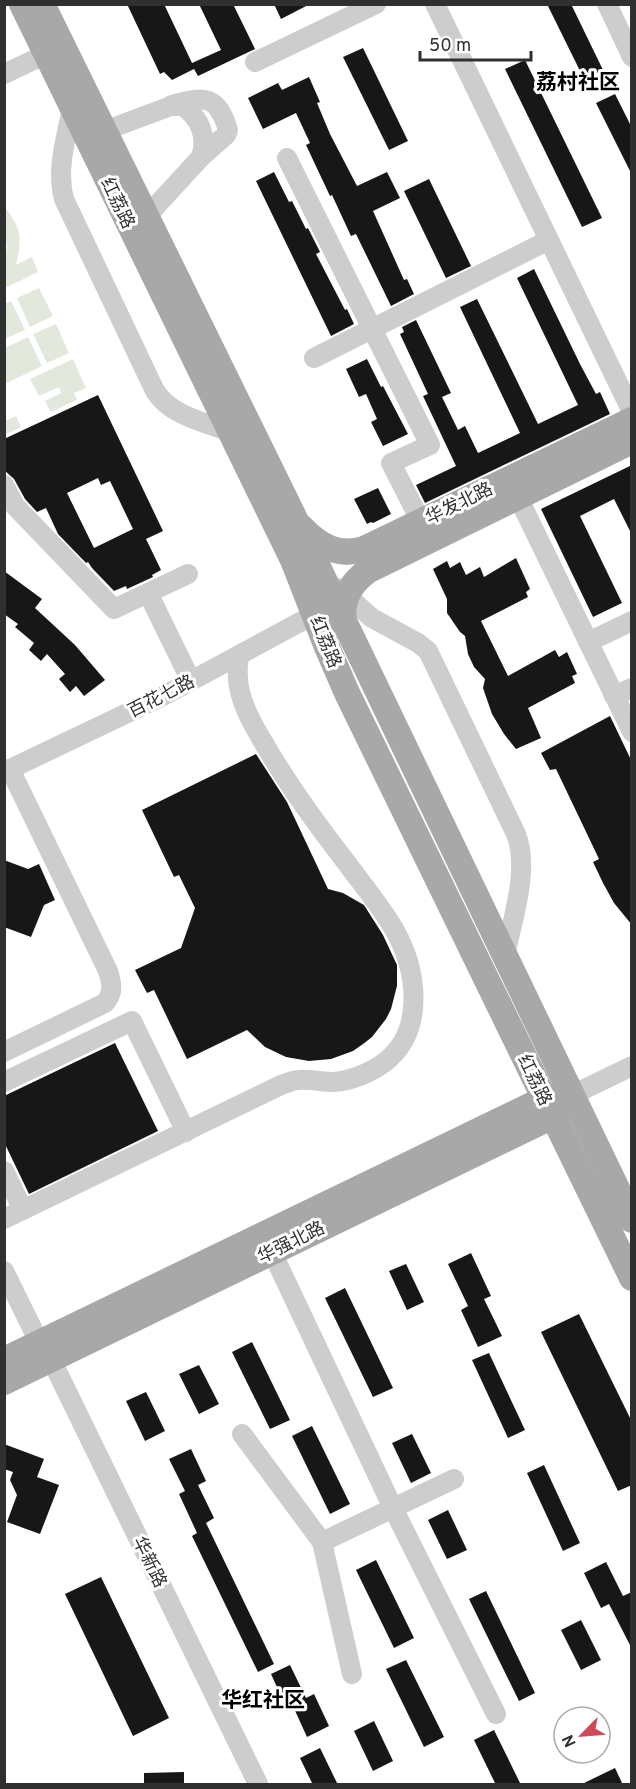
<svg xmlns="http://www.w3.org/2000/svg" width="636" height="1789" font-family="Overpass,'Noto Sans SC',sans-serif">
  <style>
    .green { fill: #e3e8dd }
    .building { fill: #171717; fill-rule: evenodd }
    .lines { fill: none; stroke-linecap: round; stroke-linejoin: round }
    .minor { stroke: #cdcdcd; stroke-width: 20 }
    .major { stroke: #a8a8a8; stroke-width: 26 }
    .labels { text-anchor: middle; stroke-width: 6; stroke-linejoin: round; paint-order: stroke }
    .street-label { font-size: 18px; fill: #303030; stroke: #fff }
    .quarter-label { font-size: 21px; font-weight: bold; fill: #000; stroke: #fff }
  </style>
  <rect width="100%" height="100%" fill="#fff"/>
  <!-- green -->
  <g class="green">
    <path d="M5,207C22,230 22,237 16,265L32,257L38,272L5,288V256L7,247L5,234Z"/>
    <polygon points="39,288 53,316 30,327 17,298"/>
    <polygon points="11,301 25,330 5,339 5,304"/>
    <polygon points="56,324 69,353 47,363 33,334"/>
    <polygon points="28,337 42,366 5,384 5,348"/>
    <polygon points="73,359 86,388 74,393 77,400 51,412 45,401 61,393 59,387 39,396 30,379"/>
    <polygon points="16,416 21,427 5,435 5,421"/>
  </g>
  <!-- building -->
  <g class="building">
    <polygon points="127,4 164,4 192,63 221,50 199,4 233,4 255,49 198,76 194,69 172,80 164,72 160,74"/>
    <polygon points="274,4 310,4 281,19"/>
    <polygon points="547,4 571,4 603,70 584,79"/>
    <polygon points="363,48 408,141 389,150 343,57"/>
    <polygon points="525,60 602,218 582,227 505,69"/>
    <polygon points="309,77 320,102 317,103 330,134 357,186 387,172 400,198 373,211 404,280 407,279 414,294 391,306 356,234 351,236 332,195 330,196 306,145 310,143 296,113 263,129 248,98 278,83 282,90"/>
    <polygon points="615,94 632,128 632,175 596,103"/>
    <polygon points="274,172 289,202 292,201 306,229 308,228 320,252 316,254 345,310 347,309 354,324 331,336 256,181"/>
    <polygon points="429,179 471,266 446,278 404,191"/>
    <polygon points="534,269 580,364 596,394 600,392 610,414 425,503 416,485 456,466 423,396 428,394 400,334 404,332 402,327 416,320 451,393 442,397 458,430 465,426 478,453 520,433 460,307 477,299 538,424 578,405 517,278"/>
    <polygon points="367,359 381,387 383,386 408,434 383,446 371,422 377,419 366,394 359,397 346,369"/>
    <path d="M98,395L163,531L146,539L161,570L152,575L153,577L127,589L126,586L114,591L92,568L88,562L86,563L58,534L46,508L37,512L25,499L14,479L4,470V439ZM98,478L101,485L110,481L133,529L94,548L67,493Z"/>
    <polygon points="632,465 632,535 614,499 580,516 622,603 593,617 541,509"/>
    <polygon points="378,488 391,514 373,523 371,522 367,524 354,499"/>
    <polygon points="516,558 530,589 526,592 528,597 481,621 508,676 555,650 559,657 567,652 577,674 572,676 575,683 528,708 541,738 516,749 504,734 492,714 483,688 485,679 474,667 468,654 465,636 460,632 447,613 447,599 433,569 447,561 450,568 460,562 466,575 480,567 484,577"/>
    <polygon points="4,571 42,599 35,608 75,645 105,680 84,696 76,686 70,692 59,679 65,674 47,654 41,661 29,650 34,643 15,627 18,624 4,614"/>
    <polygon points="610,716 632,762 632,925 614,903 603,883 593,862 599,859 556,769 550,770 541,753"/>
    <polygon points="256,754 287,802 328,889 343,893 364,905 383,935 397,965 397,986 391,1009 386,1019 372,1037 363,1044 353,1051 331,1059 309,1061 286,1057 265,1047 247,1030 187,1059 154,990 147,993 135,970 181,948 195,908 179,875 174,877 142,810"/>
    <polygon points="4,860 28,869 39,864 55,900 44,905 31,937 4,927"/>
    <polygon points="115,1043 158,1131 29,1194 4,1142 4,1096"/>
    <polygon points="471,1253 491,1296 484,1299 502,1336 478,1347 461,1310 468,1306 448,1264"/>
    <polygon points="406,1264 424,1302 407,1310 389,1271"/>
    <polygon points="345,1288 393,1388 373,1397 325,1298"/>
    <polygon points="579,1314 632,1422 632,1485 618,1491 541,1332"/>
    <polygon points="252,1342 290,1420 270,1429 232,1352"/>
    <polygon points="489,1353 525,1430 508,1438 472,1360"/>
    <polygon points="199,1365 219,1404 199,1414 179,1374"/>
    <polygon points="146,1392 165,1431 145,1441 126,1401"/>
    <polygon points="312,1426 350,1504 330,1514 292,1436"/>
    <polygon points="412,1434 431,1473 411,1483 392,1443"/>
    <polygon points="4,1444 44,1459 37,1477 59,1485 40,1534 7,1522 17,1495 10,1480 13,1472 4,1469"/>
    <polygon points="191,1449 206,1481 198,1485 214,1518 206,1523 274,1664 258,1672 192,1536 197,1533 179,1494 185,1491 169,1459"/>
    <polygon points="544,1465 580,1543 563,1551 527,1473"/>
    <polygon points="448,1510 467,1550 447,1559 428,1520"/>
    <polygon points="376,1560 414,1638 394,1648 356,1570"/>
    <polygon points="606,1562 623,1596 632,1592 632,1649 609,1604 601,1608 584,1573"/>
    <polygon points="101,1577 169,1718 133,1736 65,1594"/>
    <polygon points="486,1591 535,1693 519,1701 469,1599"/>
    <polygon points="581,1620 601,1660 581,1670 561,1630"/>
    <polygon points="406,1660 444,1737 424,1747 386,1669"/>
    <polygon points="290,1665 306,1698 314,1694 329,1726 307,1737 292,1704 286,1707 271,1674"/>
    <polygon points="374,1721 393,1761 373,1771 354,1731"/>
    <polygon points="494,1730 521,1785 496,1785 474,1740"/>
    <polygon points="320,1748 338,1785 313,1785 300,1758"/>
    <polygon points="615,1768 623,1785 580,1785"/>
    <polygon points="184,1772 184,1785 144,1785 144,1773"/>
  </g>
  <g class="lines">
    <!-- minor -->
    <g class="minor">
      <polyline points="435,4 632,412"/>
      <polyline points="607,4 632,57"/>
      <polyline points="255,62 376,4"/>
      <polyline points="4,74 57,49"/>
      <path d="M172,105C204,96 217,94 228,130L226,135L201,157"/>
      <path d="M72,109C66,139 56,169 64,199L155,391C171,416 204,422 231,432"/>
      <path d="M104,131L171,106H183C200,118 208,137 201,157L146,217"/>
      <polyline points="287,158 430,445 391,463 421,522"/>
      <polyline points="314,358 549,240"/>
      <polyline points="4,485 15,506 114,609 188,574"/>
      <polyline points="518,497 632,732"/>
      <path d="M338,588L372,618L418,643L428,651L516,834C530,870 512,920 505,956"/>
      <polyline points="148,593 191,681"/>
      <polyline points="588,642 632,621"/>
      <polyline points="614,696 632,688"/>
      <polyline points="4,772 163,696 315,614"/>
      <path d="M4,1052L105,1003C114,992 112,984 108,971L10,769"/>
      <polyline points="4,1082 132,1021 186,1132"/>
      <polyline points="572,1095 632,1066"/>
      <polyline points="4,1171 23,1210"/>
      <path d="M4,1219L281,1085C286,1084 292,1080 298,1080C310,1079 323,1082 334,1082C351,1081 372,1072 385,1062C426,1030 417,969 394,929C380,905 362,884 346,862C318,826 291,789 268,750C257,732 245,712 240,692C237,680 237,669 239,656"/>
      <polyline points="272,1252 393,1508 496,1714"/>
      <polyline points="4,1271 39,1342 51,1359 258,1784"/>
      <polyline points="242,1434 322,1542 352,1674"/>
      <polyline points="322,1542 454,1479"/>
    </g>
    <!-- major -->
    <g class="major">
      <polyline points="22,4 293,560 327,647 347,693 632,1278"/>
      <polyline points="42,4 293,515 632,1220"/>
      <path d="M301,527C319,546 338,557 364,549L632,420"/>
      <path d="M345,626C339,602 350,583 369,570L632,441"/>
      <polyline points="4,1360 544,1099 560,1097"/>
      <polyline points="4,1382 553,1116 564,1104"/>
    </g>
  </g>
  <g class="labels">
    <!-- street labels -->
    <g class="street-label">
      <text transform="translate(118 203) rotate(64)" y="6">红荔路</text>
      <text transform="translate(459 503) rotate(-26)" y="6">华发北路</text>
      <text transform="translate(326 642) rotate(68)" y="6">红荔路</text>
      <text transform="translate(161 696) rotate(-27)" y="6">百花七路</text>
      <text transform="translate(535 1080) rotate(64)" y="6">红荔路</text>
      <text transform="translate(291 1242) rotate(-26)" y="6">华强北路</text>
      <text transform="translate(150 1562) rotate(64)" y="6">华新路</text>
    </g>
    <!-- quarter labels -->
    <g class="quarter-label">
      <text x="578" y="89">荔村社区</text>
      <text x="263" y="1707">华红社区</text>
    </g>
  </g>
  <!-- border -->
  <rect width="636" height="1789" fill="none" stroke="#303030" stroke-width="12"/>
  <!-- north arrow -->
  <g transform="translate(582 1735) rotate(245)"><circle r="28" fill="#ffffff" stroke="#acacac" stroke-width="1.5"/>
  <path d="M0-4.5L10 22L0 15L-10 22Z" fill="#cf4a58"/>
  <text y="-9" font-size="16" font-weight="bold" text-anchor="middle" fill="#303030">N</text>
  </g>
  <!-- scale -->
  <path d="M420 51v9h111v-9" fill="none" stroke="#303030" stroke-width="3"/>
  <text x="429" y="51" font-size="18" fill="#303030" stroke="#ffffff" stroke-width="4.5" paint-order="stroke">50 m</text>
</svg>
